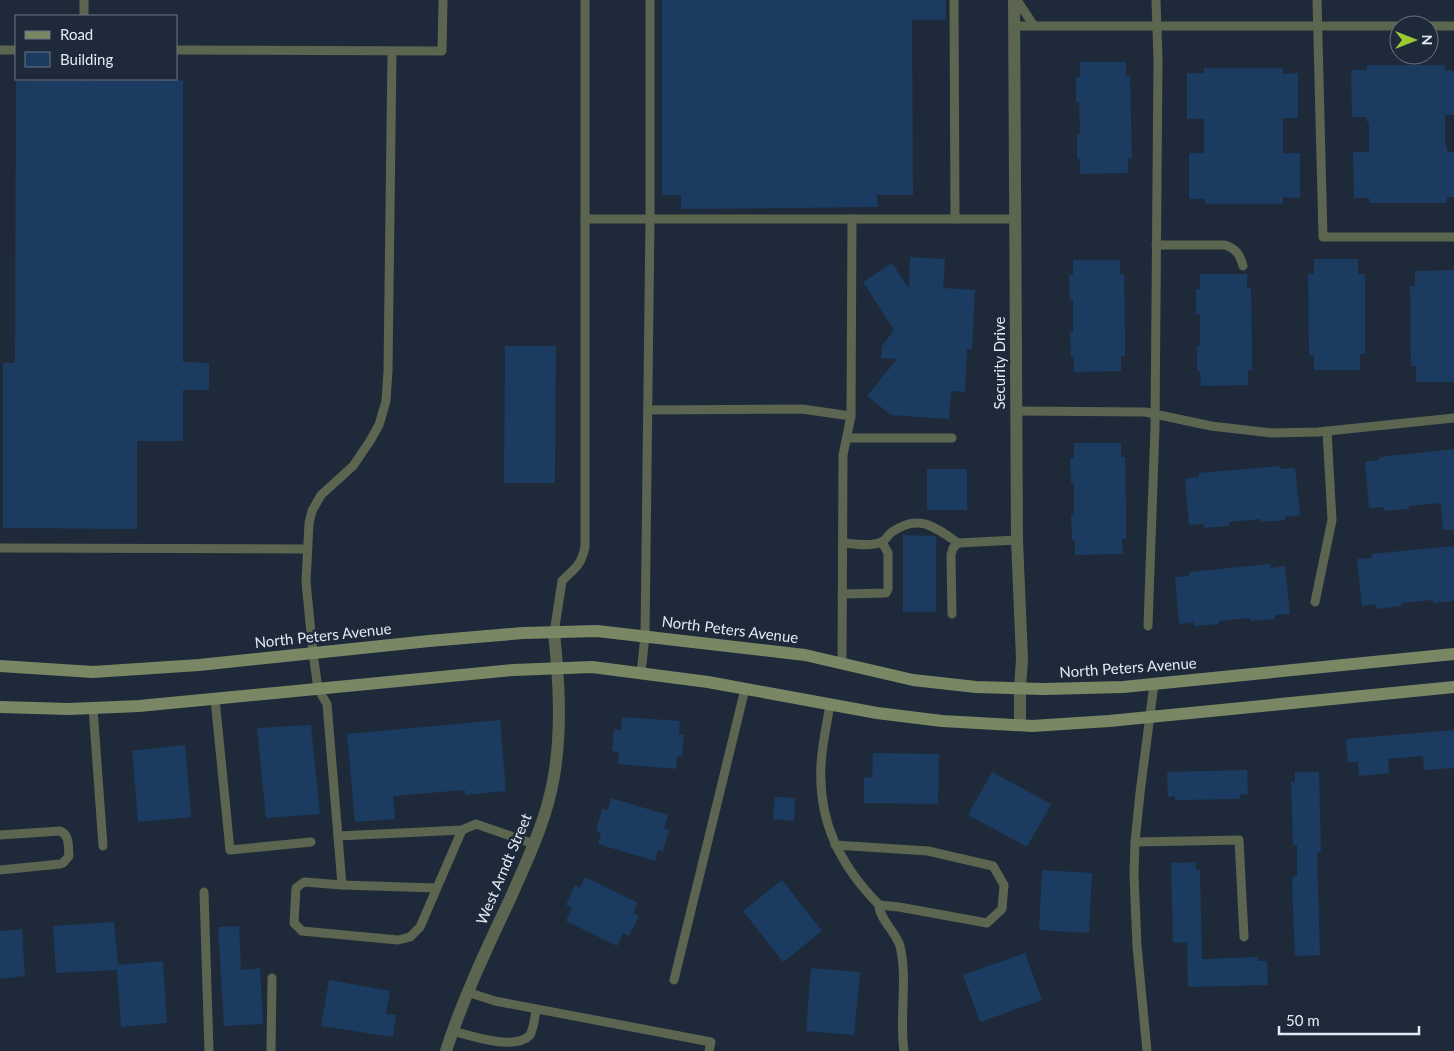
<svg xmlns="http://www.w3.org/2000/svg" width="1454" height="1051" font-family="Lato,sans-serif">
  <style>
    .building { fill: #1b3b61 }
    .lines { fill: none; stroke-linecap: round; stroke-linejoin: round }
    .lane { stroke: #5c6550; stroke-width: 9 }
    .street { stroke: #5c6550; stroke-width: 12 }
    .secondary { stroke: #798765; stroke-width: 12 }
    .labels { text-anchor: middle; stroke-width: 5; stroke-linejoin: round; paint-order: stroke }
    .street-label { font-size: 15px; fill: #e2ebf5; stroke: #1e2a39 }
  </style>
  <rect width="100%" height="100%" fill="#1e2a39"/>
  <!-- building -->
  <g class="building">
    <polygon points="662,0 946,0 946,20 912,20 913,195 877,195 878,207 681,209 681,195 662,195"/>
    <polygon points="1080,62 1126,62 1126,76 1130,76 1132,158 1128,158 1128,173 1080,174 1080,159 1077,159 1077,134 1080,134 1079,102 1076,102 1076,77 1080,77"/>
    <polygon points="1367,65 1445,65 1445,70 1454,71 1454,115 1445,115 1445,146 1447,146 1447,152 1454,152 1454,197 1447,197 1447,203 1369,203 1369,198 1354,198 1353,152 1369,152 1369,122 1367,122 1367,117 1352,117 1351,70 1367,70"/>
    <polygon points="1204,68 1283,68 1283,74 1298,73 1298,118 1283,118 1283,153 1300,153 1300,198 1283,197 1283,204 1205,204 1205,199 1189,199 1189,153 1204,153 1204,119 1187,119 1187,73 1204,73"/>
    <polygon points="183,80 183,362 209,363 209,390 183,390 183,441 137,441 137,529 3,528 3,363 15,363 16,81"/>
    <polygon points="910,257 945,259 943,288 975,290 972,350 967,349 965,392 951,391 949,419 891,415 867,396 897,359 881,358 882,346 894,330 863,282 892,263 909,289"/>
    <polygon points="1314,259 1358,259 1358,274 1365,274 1365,354 1360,354 1360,370 1314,370 1314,355 1309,355 1308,274 1314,274"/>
    <polygon points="1073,260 1120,260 1120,274 1124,274 1125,331 1125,356 1121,356 1121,371 1074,372 1074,357 1071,357 1070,332 1073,332 1073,300 1070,300 1069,275 1073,275"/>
    <polygon points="1454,270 1454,382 1416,382 1416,366 1411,366 1410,286 1415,286 1415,271"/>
    <polygon points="1200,274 1247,274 1247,288 1251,288 1252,345 1252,370 1248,370 1248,385 1201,386 1200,371 1197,371 1197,346 1200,346 1200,314 1196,314 1196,289 1200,289"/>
    <polygon points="505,346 556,346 555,483 504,483"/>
    <polygon points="1074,443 1121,443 1121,457 1125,457 1126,503 1126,539 1122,539 1123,554 1075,555 1075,540 1072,540 1071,515 1074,515 1074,483 1071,483 1070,458 1074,458"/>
    <polygon points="1454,449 1454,530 1443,530 1441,503 1409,506 1409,509 1384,511 1384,507 1369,508 1365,462 1379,460 1379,457"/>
    <polygon points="1280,466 1281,469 1295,468 1300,515 1285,517 1285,520 1261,522 1260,519 1229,522 1229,526 1204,528 1203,524 1189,525 1185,479 1199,477 1199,473"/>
    <rect x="927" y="469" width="40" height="41"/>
    <polygon points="903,535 936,536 936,612 903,612"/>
    <polygon points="1453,546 1454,550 1454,601 1433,603 1433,600 1401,603 1401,606 1376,609 1376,604 1362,606 1357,559 1372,558 1371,554"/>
    <polygon points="1270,564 1271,568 1285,566 1290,614 1275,615 1275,619 1251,621 1250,618 1219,621 1219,624 1194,626 1193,622 1179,624 1175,577 1189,576 1189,572"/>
    <polygon points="622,717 680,721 679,734 684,735 682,757 677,756 676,769 618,764 619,752 612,751 614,729 621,730"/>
    <polygon points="500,720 506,791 465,795 465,790 393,796 395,819 355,822 347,734"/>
    <polygon points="311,725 320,814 266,818 257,728"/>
    <polygon points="1454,730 1454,768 1424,770 1423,756 1388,759 1389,773 1359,776 1358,762 1348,762 1346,739"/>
    <polygon points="185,745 191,817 138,822 132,751"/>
    <polygon points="873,753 939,754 938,804 864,803 864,777 872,778"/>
    <polygon points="1247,770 1248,794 1240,795 1240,799 1175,800 1175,796 1168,797 1167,772"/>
    <polygon points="992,772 1051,804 1027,847 968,815"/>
    <polygon points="1295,772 1319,772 1321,852 1317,852 1320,955 1295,956 1292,885 1293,876 1297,876 1297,845 1293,845 1291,782 1295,782"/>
    <polygon points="775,797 795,798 794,821 773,819"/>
    <polygon points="611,798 668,815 664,828 669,830 663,851 658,850 655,861 598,844 601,833 596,831 602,809 608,810"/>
    <polygon points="1196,862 1196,870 1200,870 1202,959 1258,957 1258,961 1267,961 1268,985 1188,987 1187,942 1173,943 1171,863"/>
    <polygon points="1042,870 1092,873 1089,933 1039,930"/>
    <polygon points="585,877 638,903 633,913 639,916 629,936 623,933 617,946 566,921 572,908 566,905 575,885 580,888"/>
    <polygon points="782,880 822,931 783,962 743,911"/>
    <polygon points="114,922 118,965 163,961 167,1023 121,1027 117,970 56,973 53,926"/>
    <polygon points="239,926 241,970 260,968 263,1024 224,1026 218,927"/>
    <polygon points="22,929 25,976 0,979 0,931"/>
    <polygon points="1025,953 1042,1000 980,1022 963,975"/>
    <polygon points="811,968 860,972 854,1035 806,1031"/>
    <polygon points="329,980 390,991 386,1014 396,1015 393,1037 321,1026"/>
  </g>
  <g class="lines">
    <!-- lane -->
    <g class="lane">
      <polyline points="954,0 955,219"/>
      <polyline points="1017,0 1034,26"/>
      <polyline points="1317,0 1323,237 1454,237"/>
      <polyline points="84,16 84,0"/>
      <polyline points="1014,26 1399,26"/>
      <polyline points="1429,26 1454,26"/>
      <polyline points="0,50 16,50"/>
      <polyline points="176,50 442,51 443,0"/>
      <polyline points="392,51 388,371 386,401 379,425 370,441 353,466 321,495 312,511 309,523 306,582 313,653 318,689 327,704 342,885 304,882 296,888 294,923 302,931 398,940 410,937 420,927 462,830 476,824 534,844"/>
      <polyline points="585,219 1015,219"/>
      <path d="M1156,245H1225C1236,249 1240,254 1243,266"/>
      <polyline points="648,410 802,409 851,416"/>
      <polyline points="1016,411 1145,412 1211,426 1272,433 1318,432 1454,418"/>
      <polyline points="847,438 952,438"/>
      <path d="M843,543C854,544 871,547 881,542C886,541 888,534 892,532C919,513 935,527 958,543"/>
      <polyline points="0,548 307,549"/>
      <polyline points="842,594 886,593 888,589 888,553 882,542"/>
      <polyline points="1315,602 1332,520 1327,431"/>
      <polyline points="952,614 951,555 953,548 958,543 1017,540"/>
      <polyline points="1148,626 1155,427 1158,59 1156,0"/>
      <path d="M554,633L562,581C575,568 581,566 585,547V0"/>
      <polyline points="842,664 843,455 851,416 852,219"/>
      <polyline points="641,673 645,636 650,219 650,0"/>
      <polyline points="215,699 230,850 311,842"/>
      <path d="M830,704C827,724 822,744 821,765C818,822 840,865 879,905"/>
      <polyline points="93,708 103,846"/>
      <path d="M0,835L60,831C70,835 68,846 69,856L63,863L60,864L0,870"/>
      <polyline points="338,836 462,830"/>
      <polyline points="1135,842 1239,840 1244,937"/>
      <path d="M835,845L928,851L993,866L1004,885L1002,909L987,923L899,907L879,905C879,919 896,932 900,946C908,980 899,1016 904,1051"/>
      <polyline points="342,885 436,888"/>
      <polyline points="204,892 209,1051"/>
      <polyline points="674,980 745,689"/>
      <polyline points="467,992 495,1001 711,1042 709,1051"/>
      <path d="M453,1031C471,1036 516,1051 530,1035C534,1027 535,1017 536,1009"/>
      <polyline points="271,1051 272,978"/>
      <polyline points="1147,1051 1137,946 1134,875 1135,842 1140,793 1154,684"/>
    </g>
    <!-- street -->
    <g class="street">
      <polyline points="1014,0 1017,540 1022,659 1020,688 1020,725"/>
      <path d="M446,1051C463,998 487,948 511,897C528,858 547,819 554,776C562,728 559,681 554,633"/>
    </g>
    <!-- secondary -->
    <g class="secondary">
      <polyline points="0,666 93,672 199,665 429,641 523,633 597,631 805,655 913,680 976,687 1044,689 1123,687 1454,654"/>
      <polyline points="0,707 69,709 139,706 513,670 592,667 708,682 877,713 942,721 1032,726 1109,721 1454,687"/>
    </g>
  </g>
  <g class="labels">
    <!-- street labels -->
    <g class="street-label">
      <text transform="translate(1000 363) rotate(-90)" y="5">Security Drive</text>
      <text transform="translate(730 630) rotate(7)" y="5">North Peters Avenue</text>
      <text transform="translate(323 636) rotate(-6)" y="5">North Peters Avenue</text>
      <text transform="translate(1128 668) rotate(-4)" y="5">North Peters Avenue</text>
      <text transform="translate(504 869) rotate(-67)" y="5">West Arndt Street</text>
    </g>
  </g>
  <!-- legend -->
  <rect x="15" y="15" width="162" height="65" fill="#1e2a39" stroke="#6c7784"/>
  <rect x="25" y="31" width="25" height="8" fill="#798765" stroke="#6c7784"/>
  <text x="60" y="40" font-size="15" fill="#e2ebf5">Road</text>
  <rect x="25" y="52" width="25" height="15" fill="#1b3b61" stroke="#6c7784"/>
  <text x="60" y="65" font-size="15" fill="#e2ebf5">Building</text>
  <!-- north arrow -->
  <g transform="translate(1414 40) rotate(90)"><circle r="24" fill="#1e2a39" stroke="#6c7784"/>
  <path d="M0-4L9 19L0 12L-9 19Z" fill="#9bcb33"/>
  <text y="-8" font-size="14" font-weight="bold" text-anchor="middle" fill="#e2ebf5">N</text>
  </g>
  <!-- scale -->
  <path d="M1279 1026v8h140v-8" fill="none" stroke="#e2ebf5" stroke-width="2.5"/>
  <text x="1286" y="1026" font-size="15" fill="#e2ebf5" stroke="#1e2a39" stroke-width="4" paint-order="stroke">50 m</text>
</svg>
